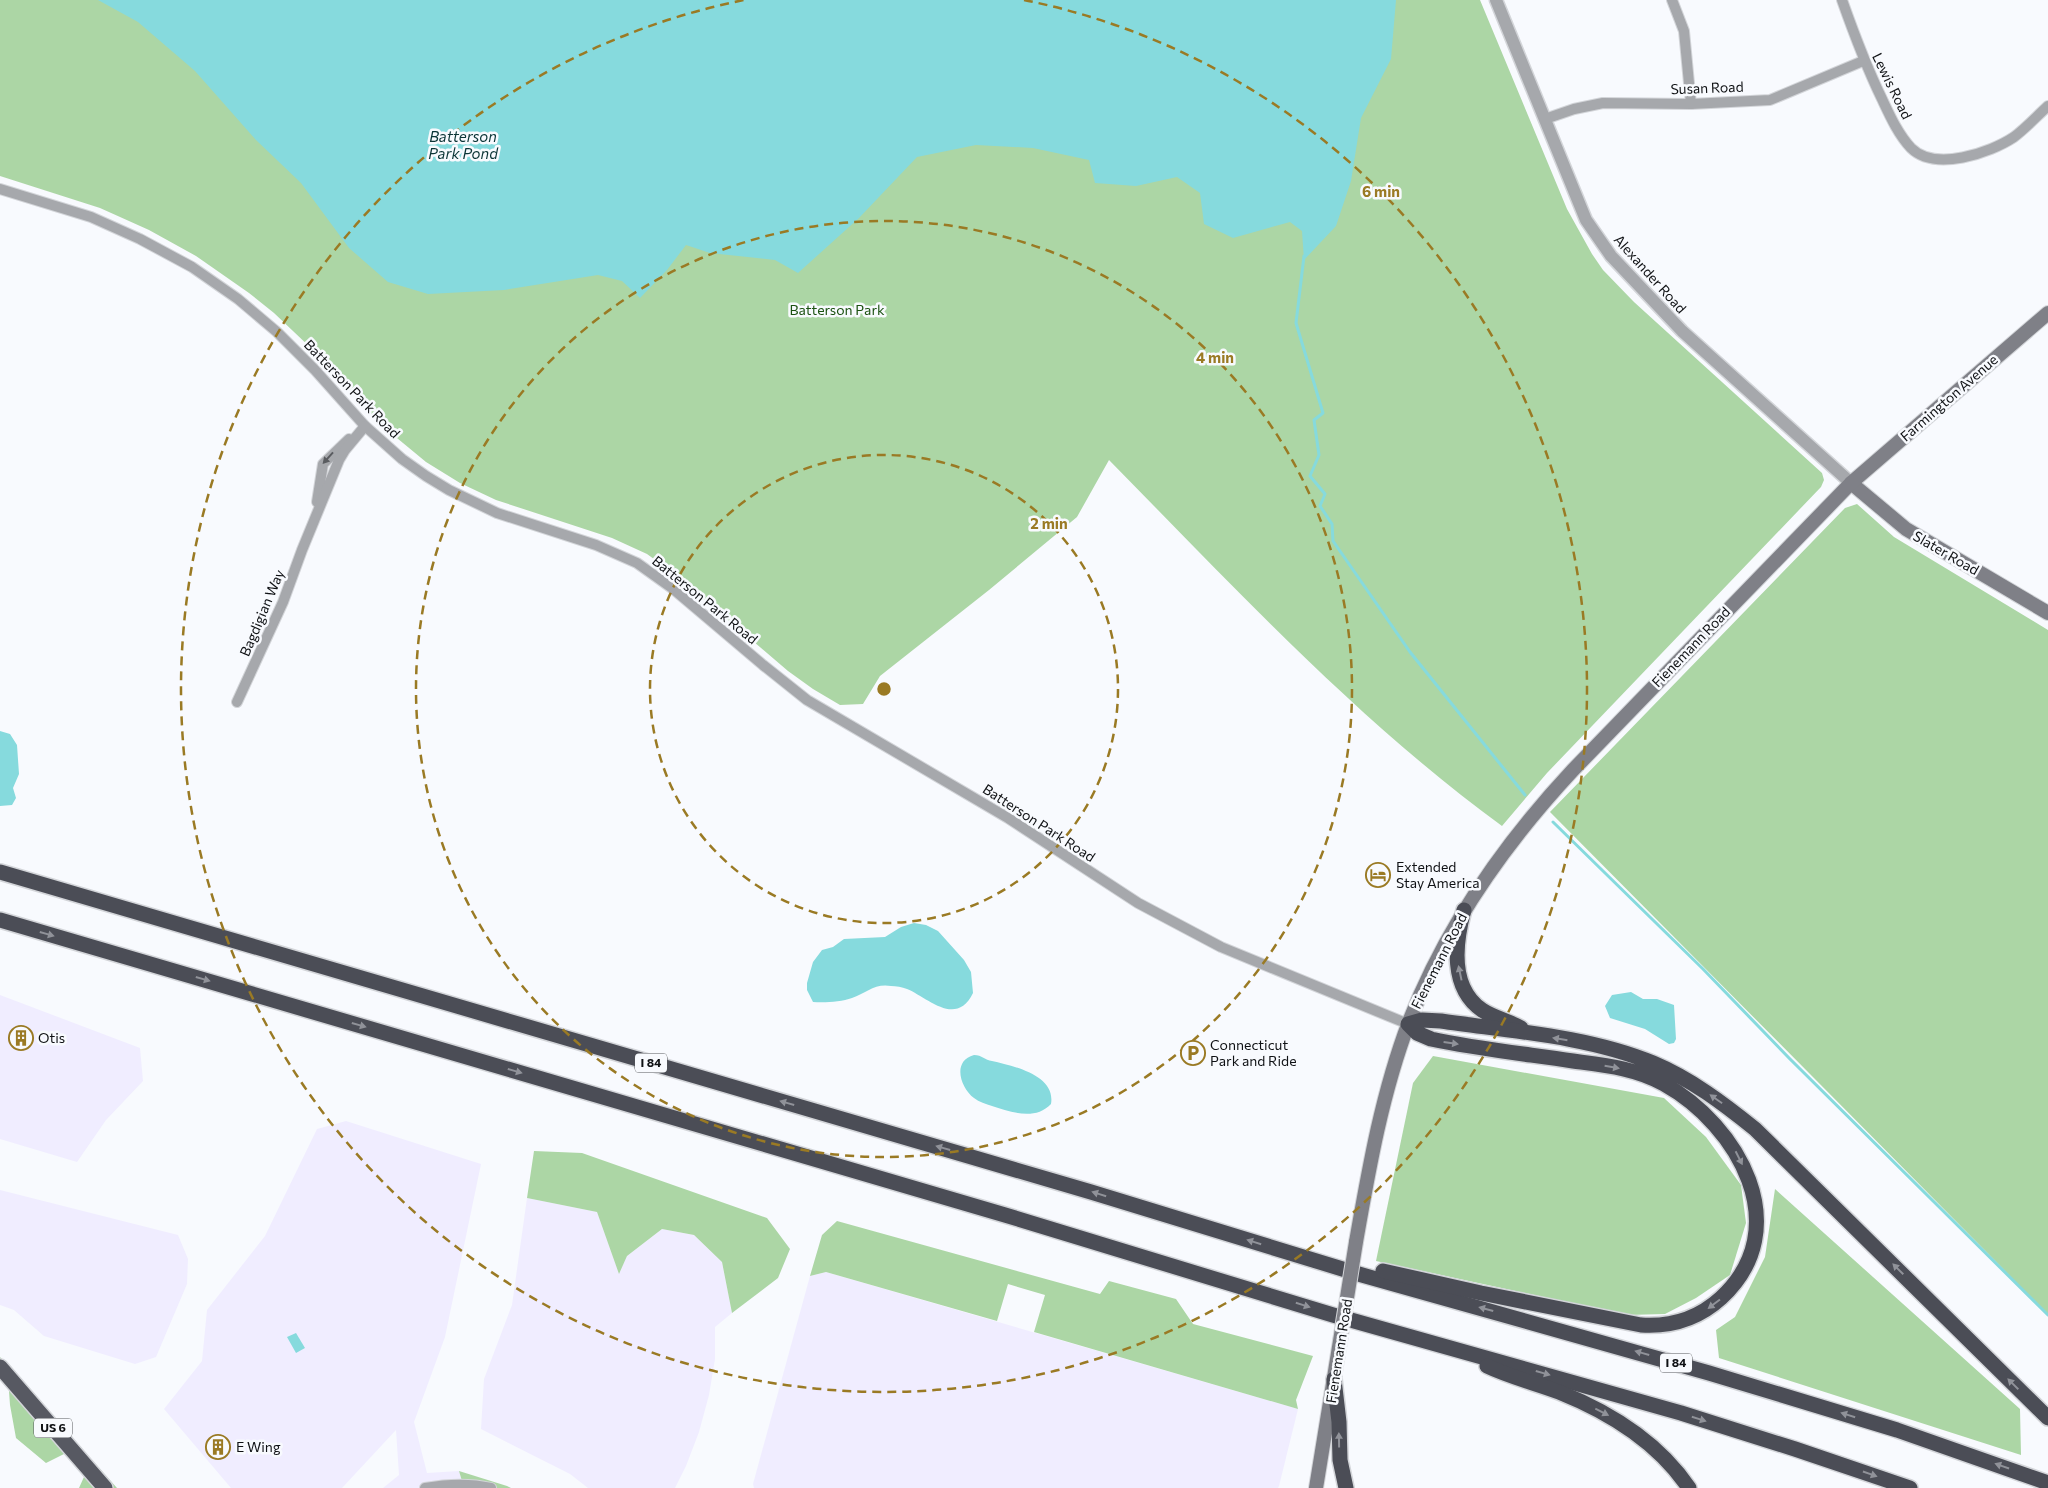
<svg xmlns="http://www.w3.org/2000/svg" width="2048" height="1488" font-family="Commissioner,sans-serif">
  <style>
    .commercial { fill: #f0edff }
    .green { fill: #acd6a5 }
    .water { fill: #86dadd }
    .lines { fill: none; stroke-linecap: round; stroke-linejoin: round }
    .stream { stroke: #86dadd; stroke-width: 3 }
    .minor-casing { stroke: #d3d5d9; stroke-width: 12 }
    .tertiary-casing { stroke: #d3d5d9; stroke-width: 15 }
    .secondary-casing { stroke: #d3d5d9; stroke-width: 16 }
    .trunk-casing { stroke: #d3d5d9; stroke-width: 18 }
    .motorway-casing { stroke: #d3d5d9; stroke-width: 18 }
    .minor { stroke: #a6a8ac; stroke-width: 10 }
    .tertiary { stroke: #a6a8ac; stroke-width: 12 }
    .secondary { stroke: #7f8087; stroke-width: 14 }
    .trunk { stroke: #575962; stroke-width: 15 }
    .motorway { stroke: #4b4d56; stroke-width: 15 }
    .secondary-bridge-casing { stroke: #d3d5d9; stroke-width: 16; stroke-linecap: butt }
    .secondary-bridge { stroke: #7f8087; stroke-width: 14 }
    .oneway { fill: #5a5c60 }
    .oneway2 { fill: #909299 }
    .ring { fill: none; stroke: #9a7a24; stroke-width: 2.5; stroke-dasharray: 9 6 }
    .labels { text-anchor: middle; stroke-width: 5; stroke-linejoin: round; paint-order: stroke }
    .shield { fill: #f8fafe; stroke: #55575a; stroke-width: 1 }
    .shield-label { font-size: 12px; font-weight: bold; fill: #0f1114 }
    .street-label { font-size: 14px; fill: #0f1114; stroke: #f8fafe }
    .park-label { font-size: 14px; fill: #1b5211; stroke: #f8fafe }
    .poi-label { font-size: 14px; fill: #0f1114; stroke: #f8fafe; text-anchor: start }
    .water-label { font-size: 15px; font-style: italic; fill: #0b3537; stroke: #f8fafe }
    .centre { fill: #9a7a24; stroke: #f8fafe; stroke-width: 2.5 }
    .ring-label { font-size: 15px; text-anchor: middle; font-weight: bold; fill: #9a7a24; stroke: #f8fafe; stroke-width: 5; stroke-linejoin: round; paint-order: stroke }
  </style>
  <rect width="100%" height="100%" fill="#f8fafe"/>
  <!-- commercial -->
  <g class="commercial">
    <polygon points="0,995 140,1048 143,1081 106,1120 77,1162 0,1139"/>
    <polygon points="346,1121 481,1164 445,1337 414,1422 427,1473 459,1471 464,1488 383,1488 399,1475 396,1430 342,1488 231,1488 164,1409 202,1361 207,1310 265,1236 317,1129"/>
    <polygon points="0,1190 178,1235 188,1259 187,1284 156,1357 135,1364 44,1336 14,1310 0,1305"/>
    <polygon points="527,1198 597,1212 619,1273 627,1256 662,1229 694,1235 722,1262 732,1313 715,1327 715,1359 709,1395 699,1432 686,1466 675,1488 588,1488 570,1474 481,1429 484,1379 512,1305"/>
    <polygon points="826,1272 1298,1409 1279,1486 1278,1488 754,1488 753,1484 810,1276"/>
  </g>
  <!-- green -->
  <g class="green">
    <path d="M0,0H1480L1567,209L1592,254L1603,270L1634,302L1822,473L1824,480L1821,487L1547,773L1502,826C1357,720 1234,587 1109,460L1077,517L989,590L880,676L863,704L840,705L813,689L788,671L673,573L647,554L612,538L496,500L460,483L426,462L380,424L313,350L274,313L249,293L196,256L149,230L100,208L0,176Z"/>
    <polygon points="1857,504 1894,537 2048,630 2048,1314 1550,812 1845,508"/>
    <polygon points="1433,1056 1664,1098 1706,1137 1741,1185 1746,1223 1730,1275 1696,1298 1665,1314 1627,1315 1376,1261 1413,1083"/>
    <polygon points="534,1151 582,1153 767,1218 790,1249 778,1278 732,1313 722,1262 694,1235 662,1229 627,1256 619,1274 597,1212 527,1198"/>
    <polygon points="1775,1189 2020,1409 2021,1455 1719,1358 1716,1330 1735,1317 1765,1257"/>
    <polygon points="837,1221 1100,1294 1109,1281 1176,1299 1193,1324 1313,1356 1296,1400 1298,1409 1034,1332 1045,1295 1008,1284 997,1321 826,1272 810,1276 822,1235"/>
    <polygon points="0,1357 117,1488 79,1488 88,1468 72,1450 46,1463 16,1438 10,1405 8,1377 0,1367"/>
    <polygon points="459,1471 507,1486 511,1488 464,1488"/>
  </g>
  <!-- water -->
  <g class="water">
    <polygon points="98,0 1396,0 1391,59 1361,118 1351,181 1336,226 1304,260 1302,231 1290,222 1233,238 1204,224 1200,193 1177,177 1136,186 1095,183 1089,160 1033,148 976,145 917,157 859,218 798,273 775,260 710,253 686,245 667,270 640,298 622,281 598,275 504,290 428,294 388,282 349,248 301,183 256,140 195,71 138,22"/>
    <polygon points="0,731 10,734 17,745 19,774 13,788 16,798 12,805 0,806"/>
    <path d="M914,923L926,925L938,931L964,960L971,972L973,993C956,1028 927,997 907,989C902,987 896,986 891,986C875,983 866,993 852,998C841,1002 824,1003 813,1002L807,990V983L813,962L822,950L833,947L844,939L885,937L901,927Z"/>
    <polygon points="1631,992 1643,999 1657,999 1674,1005 1676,1039 1674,1043 1669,1044 1645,1029 1610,1018 1605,1006 1612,995"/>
    <path d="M974,1055C982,1055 985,1060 992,1061C1013,1066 1056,1075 1051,1104C1035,1121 1011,1112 992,1106C986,1104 979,1102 974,1098C960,1087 952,1061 974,1055Z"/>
    <polygon points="296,1333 305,1348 296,1353 287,1337"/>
  </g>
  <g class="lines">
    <!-- stream -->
    <g class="stream">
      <polyline points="1304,256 1296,323 1323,413 1314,420 1319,455 1310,476 1325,494 1320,506 1332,524 1333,541 1410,652 1525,795"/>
      <polyline points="1553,822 1703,969 1790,1059 2048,1315"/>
    </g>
    <defs>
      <g id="minor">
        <polyline points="1672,0 1684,31 1691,104"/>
        <path d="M1842,0C1854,34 1866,66 1882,99C1890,116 1898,134 1911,148C1935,172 1990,153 2014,137C2026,128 2037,116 2048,106"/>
        <polyline points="1545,119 1574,109 1603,103 1691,104 1770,100 1863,61"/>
        <polyline points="0,189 91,217 140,239 192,267 238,299 277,332 315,370 365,426 402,459 426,476 449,490 497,513 596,545 637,563 672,588 763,665 807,700 1008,818 1138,903 1221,947 1408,1024"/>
        <polyline points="317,502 323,464 349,439"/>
        <polyline points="237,702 283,602 302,550 339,460 345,450 365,426"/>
        <path d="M425,1488C447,1484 469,1483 491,1488"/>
      </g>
      <polyline id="tertiary" points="1496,0 1586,220 1611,256 1682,331 1851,483"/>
      <g id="secondary">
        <polyline points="1851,483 1906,529 2048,613"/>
        <path d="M1356,1242C1369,1168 1382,1093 1409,1022C1446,926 1504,844 1573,770L1851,483L2048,313"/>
        <polyline points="1316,1488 1340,1341"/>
      </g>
      <polyline id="trunk" points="0,1367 105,1488"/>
      <g id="motorway">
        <polyline points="0,872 1091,1192 1362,1275 1709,1373 1897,1430 2048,1483"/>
        <path d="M1464,910C1455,943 1450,988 1482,1010C1494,1018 1509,1021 1521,1028"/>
        <polyline points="0,920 1005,1215 1333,1315 1681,1413 1795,1449 1910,1488"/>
        <path d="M1383,1271L1481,1293L1641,1325C1671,1327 1699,1318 1721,1298C1797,1228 1738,1125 1664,1084C1636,1068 1603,1065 1573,1061C1526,1054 1478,1049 1431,1039L1417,1033L1408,1024L1422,1020L1441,1021C1510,1031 1588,1036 1653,1063C1691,1079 1724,1104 1755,1129L2048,1418"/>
        <path d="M1487,1366C1510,1377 1535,1383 1559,1392C1609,1412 1658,1442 1689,1488"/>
        <polyline points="1334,1379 1339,1422 1340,1460 1346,1488"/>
      </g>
    </defs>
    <!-- minor casing -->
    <use href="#minor" class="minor-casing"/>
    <!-- tertiary casing -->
    <use href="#tertiary" class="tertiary-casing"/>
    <!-- secondary casing -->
    <use href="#secondary" class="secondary-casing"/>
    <!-- trunk casing -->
    <use href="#trunk" class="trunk-casing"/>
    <!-- motorway casing -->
    <use href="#motorway" class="motorway-casing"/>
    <!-- minor -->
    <use href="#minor" class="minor"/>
    <!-- tertiary -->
    <use href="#tertiary" class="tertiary"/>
    <!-- secondary -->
    <use href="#secondary" class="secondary"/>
    <!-- trunk -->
    <use href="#trunk" class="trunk"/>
    <!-- motorway -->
    <use href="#motorway" class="motorway"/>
    <defs>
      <polyline id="secondary-bridge" points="1340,1341 1356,1242"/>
    </defs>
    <!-- secondary-bridge casing -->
    <use href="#secondary-bridge" class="secondary-bridge-casing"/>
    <!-- secondary-bridge -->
    <use href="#secondary-bridge" class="secondary-bridge"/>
  </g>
  <!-- one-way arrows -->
  <defs><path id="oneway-solid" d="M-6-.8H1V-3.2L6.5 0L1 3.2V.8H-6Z" transform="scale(1.25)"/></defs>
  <use class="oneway" href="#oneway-solid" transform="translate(328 458) rotate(132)"/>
  <g class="oneway2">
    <use href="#oneway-solid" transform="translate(47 934) rotate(16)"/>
    <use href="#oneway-solid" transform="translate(1460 973) rotate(-102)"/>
    <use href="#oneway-solid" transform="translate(203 979) rotate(16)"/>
    <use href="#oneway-solid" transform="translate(359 1025) rotate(16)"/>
    <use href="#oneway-solid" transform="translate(1560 1039) rotate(-171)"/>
    <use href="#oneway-solid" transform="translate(1451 1043) rotate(8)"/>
    <use href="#oneway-solid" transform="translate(1612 1067) rotate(10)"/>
    <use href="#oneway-solid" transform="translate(515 1071) rotate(16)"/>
    <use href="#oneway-solid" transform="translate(1716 1099) rotate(-145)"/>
    <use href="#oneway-solid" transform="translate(787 1103) rotate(-164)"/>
    <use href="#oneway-solid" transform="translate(943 1148) rotate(-164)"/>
    <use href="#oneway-solid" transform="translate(1739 1158) rotate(63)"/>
    <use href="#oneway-solid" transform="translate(1099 1194) rotate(-163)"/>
    <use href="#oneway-solid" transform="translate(1254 1242) rotate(-163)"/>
    <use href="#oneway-solid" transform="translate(1898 1269) rotate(-135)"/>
    <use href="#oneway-solid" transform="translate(1714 1304) rotate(143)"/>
    <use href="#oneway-solid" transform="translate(1303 1305) rotate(17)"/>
    <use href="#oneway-solid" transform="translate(1486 1309) rotate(-165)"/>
    <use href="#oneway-solid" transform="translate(1642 1353) rotate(-164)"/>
    <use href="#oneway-solid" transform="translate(1543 1373) rotate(16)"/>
    <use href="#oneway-solid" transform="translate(2013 1384) rotate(-135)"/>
    <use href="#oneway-solid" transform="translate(1602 1412) rotate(27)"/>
    <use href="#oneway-solid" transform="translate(1848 1415) rotate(-163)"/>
    <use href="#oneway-solid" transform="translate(1699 1419) rotate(17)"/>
    <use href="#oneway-solid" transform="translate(1339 1440) rotate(-91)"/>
    <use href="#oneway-solid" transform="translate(2002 1466) rotate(-161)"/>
    <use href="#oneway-solid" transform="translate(1870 1474) rotate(19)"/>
  </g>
  <!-- distance rings -->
  <g class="ring">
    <circle cx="884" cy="689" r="234"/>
    <circle cx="884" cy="689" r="468"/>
    <path d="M1024 0A703 703 0 1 1 744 0"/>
  </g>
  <!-- icons -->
  <defs>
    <symbol id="hotel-ring" viewBox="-11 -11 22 22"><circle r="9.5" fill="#f8fafe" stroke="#9a7a24" stroke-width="1.5"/><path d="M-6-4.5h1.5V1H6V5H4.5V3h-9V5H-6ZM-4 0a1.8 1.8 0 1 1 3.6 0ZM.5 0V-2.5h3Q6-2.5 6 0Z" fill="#9a7a24"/></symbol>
    <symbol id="building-ring" viewBox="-11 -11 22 22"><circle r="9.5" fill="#f8fafe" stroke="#9a7a24" stroke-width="1.5"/><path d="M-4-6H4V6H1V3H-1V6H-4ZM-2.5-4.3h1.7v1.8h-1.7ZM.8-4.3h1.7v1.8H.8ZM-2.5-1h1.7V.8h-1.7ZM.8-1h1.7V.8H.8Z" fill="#9a7a24"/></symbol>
    <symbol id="parking-ring" viewBox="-11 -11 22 22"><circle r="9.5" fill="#f8fafe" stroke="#9a7a24" stroke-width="1.5"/><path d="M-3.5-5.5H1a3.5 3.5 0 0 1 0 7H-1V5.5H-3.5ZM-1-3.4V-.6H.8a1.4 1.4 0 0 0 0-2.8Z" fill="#9a7a24"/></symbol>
  </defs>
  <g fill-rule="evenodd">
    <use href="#hotel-ring" x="1364" y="861" width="28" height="28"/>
    <use href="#building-ring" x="7" y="1024" width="28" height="28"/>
    <use href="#parking-ring" x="1179" y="1039" width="28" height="28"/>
    <use href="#building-ring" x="204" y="1433" width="28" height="28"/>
  </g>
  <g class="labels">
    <!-- shield labels -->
    <g class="shield">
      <rect x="635" y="1053.5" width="32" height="19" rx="4"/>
      <rect x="1660" y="1353.5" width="32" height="19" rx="4"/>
      <rect x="34" y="1418.5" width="38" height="19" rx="4"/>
    </g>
    <g class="shield-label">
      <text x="651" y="1067">I 84</text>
      <text x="1676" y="1367">I 84</text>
      <text x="53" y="1432">US 6</text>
    </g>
    <!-- street labels -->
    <g class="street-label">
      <text transform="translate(1892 86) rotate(64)" y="5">Lewis Road</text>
      <text transform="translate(1707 88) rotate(-2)" y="5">Susan Road</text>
      <text transform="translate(1650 274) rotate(48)" y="5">Alexander Road</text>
      <text transform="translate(352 389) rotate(46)" y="5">Batterson Park Road</text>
      <text transform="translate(1949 398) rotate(-41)" y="5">Farmington Avenue</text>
      <text transform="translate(1946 553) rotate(30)" y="5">Slater Road</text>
      <text transform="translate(705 600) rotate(39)" y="5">Batterson Park Road</text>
      <text transform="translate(262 613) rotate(-67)" y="5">Bagdigian Way</text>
      <text transform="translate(1691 647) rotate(-46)" y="5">Fienemann Road</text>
      <text transform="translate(1039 823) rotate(33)" y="5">Batterson Park Road</text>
      <text transform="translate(1439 961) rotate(-63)" y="5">Fienemann Road</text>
      <text transform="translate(1339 1351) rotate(-81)" y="5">Fienemann Road</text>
    </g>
    <!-- park labels -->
    <g class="park-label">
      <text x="837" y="315">Batterson Park</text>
    </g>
    <!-- poi labels -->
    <g class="poi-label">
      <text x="1396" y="872">Extended<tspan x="1396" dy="16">Stay America</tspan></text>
      <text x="38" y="1043">Otis</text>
      <text x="1210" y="1050">Connecticut<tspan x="1210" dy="16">Park and Ride</tspan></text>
      <text x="236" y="1452">E Wing</text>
    </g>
    <!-- water labels -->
    <g class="water-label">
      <text x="463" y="142">Batterson<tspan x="463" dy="17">Park Pond</tspan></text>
    </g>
  </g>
  <circle cx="884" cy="689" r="8" class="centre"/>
  <g class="ring-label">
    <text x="1381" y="197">6 min</text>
    <text x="1215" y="363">4 min</text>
    <text x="1049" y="529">2 min</text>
  </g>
</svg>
